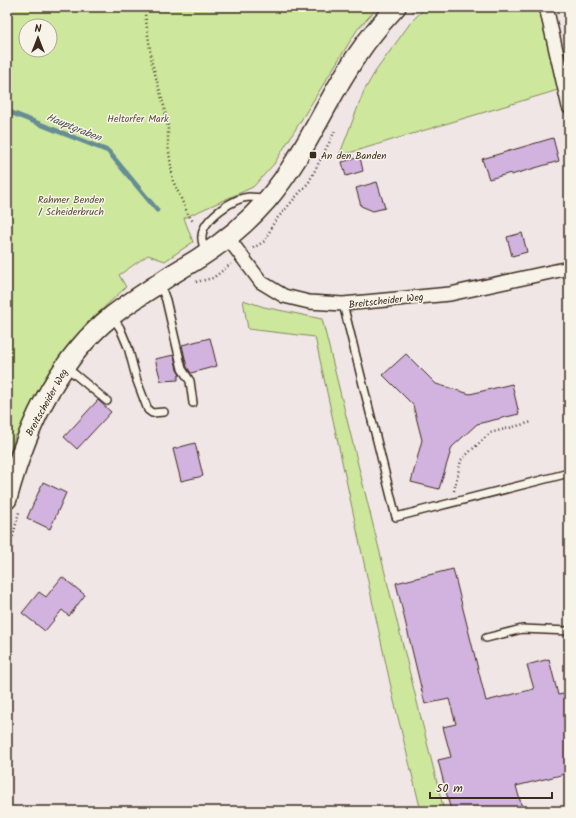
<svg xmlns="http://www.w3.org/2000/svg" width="576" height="818" font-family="Kalam,sans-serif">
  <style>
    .green { fill: #cde79d; stroke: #84885e; fill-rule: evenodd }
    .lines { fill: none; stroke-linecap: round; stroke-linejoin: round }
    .stream { stroke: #668d93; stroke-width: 5 }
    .building { fill: #d2b3e0; stroke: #3b2a1e }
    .service-casing { stroke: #3b2a1e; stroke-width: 10 }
    .minor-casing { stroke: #3b2a1e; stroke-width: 16 }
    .secondary-casing { stroke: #3b2a1e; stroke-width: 22 }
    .path { stroke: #3b2a1e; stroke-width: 2.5; stroke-dasharray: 1 3; stroke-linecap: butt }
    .service { stroke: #f7f3e8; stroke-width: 7 }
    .minor { stroke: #f7f3e8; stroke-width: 13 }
    .secondary { stroke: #f7f3e8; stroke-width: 19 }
    .poi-dot { fill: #3b2a1e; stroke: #f7f3e8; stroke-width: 1.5 }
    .labels { text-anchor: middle; stroke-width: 3; stroke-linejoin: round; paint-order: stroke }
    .park-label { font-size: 10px; fill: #585037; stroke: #f7f3e8 }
    .poi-label { font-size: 10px; fill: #3b2a1e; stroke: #f7f3e8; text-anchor: start }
    .street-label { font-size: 10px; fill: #3b2a1e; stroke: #f7f3e8 }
    .water-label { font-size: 11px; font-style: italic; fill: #4d534f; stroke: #f7f3e8 }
  </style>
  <rect width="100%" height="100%" fill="#f0e6e6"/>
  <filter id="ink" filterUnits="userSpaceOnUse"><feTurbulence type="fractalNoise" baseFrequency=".025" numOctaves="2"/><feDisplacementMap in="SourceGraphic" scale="8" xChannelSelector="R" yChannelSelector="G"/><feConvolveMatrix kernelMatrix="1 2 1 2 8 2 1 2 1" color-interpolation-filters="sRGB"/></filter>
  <g filter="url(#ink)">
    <!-- green -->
    <g class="green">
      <path d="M7,7H378L357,30L274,164L253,187L184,218L193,242L165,261L148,255L119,275L126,287L85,325L75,339L28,428L15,436L7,463ZM26,26H50V50H26Z"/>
      <polygon points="426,7 539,7 558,90 339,156 364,91 375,72 411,22"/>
      <polygon points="243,300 264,307 322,319 444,811 421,811 394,701 315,337 248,329"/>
    </g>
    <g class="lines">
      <!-- stream -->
      <polyline class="stream" points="7,111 108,151 157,210"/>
    </g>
    <!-- building -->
    <g class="building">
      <polygon points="553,138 559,161 511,175 511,173 489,179 482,159"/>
      <polygon points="360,157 363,171 346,176 342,162"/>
      <polygon points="377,182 385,208 373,211 361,206 356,188"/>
      <polygon points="522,233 527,252 512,256 507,237"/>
      <polygon points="210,338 217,366 191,373 187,367 182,345"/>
      <polygon points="406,354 436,384 470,394 512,384 519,414 477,424 452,447 439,489 411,482 422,440 413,405 383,375"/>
      <polygon points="174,355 177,370 180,375 178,376 178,380 161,381 155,359"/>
      <polygon points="98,400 111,412 77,449 64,437"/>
      <polygon points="195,443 203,476 181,481 173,449"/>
      <polygon points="43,482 66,493 50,529 27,518"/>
      <polygon points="453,569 486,701 534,689 527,665 549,659 558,695 569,693 569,773 516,786 523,811 451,811 438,760 451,757 443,727 456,724 449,699 425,704 396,583"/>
      <polygon points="62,577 85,595 69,616 62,610 45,631 22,613 39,592 46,597"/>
    </g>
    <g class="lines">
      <defs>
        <g id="service">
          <path d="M205,251C204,247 201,240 202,236C203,219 233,198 249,197C254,197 259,198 264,198"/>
          <polyline points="160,284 166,300 182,369 190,381 193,403"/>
          <polyline points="343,304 396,517 569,473"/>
          <polyline points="112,316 120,328 128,347 137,381 148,410 152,413 164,412"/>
          <polyline points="66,367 107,401"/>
          <polyline points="486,638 522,629 569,631"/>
        </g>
        <g id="minor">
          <polyline points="546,7 569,107"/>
          <polyline points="228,238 261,282 284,296 309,302 343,304 450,294 569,268"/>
        </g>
        <path id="secondary" d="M7,499C25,432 57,359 113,315C127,304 143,294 158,284C171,274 185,267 199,258C224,242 247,223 267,200C298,164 318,120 342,79C357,53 375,29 396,7"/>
      </defs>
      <!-- service casing -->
      <use href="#service" class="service-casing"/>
      <!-- minor casing -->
      <use href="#minor" class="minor-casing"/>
      <!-- secondary casing -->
      <use href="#secondary" class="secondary-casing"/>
      <!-- path -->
      <g class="path">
        <polyline points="144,7 152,63 164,106 168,126 168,145 173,181 188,214 194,223"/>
        <polyline points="413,12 418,7"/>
        <polyline points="253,248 265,241 274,222 309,182 335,131"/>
        <polyline points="196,282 213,278 231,264"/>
        <polyline points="454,491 461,460 490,433 532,422"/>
        <polyline points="7,560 19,512"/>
      </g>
      <!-- service -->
      <use href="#service" class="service"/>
      <!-- minor -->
      <use href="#minor" class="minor"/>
      <!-- secondary -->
      <use href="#secondary" class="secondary"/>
    </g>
  </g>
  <!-- markers -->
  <rect class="poi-dot" x="309" y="151" width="8" height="8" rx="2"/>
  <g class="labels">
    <!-- park labels -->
    <g class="park-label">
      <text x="138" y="122">Heltorfer Mark</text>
      <text x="71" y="203">Rahmer Benden<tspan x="71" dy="12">/ Scheiderbruch</tspan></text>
    </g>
    <!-- poi labels -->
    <g class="poi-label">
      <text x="321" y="159">An den Banden</text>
    </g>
    <!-- street labels -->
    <g class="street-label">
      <text transform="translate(386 300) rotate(-6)" y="4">Breitscheider Weg</text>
      <text transform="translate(46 402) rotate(-61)" y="4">Breitscheider Weg</text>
    </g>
    <!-- water labels -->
    <g class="water-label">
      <text transform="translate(74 127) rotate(22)" y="4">Hauptgraben</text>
    </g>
  </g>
  <!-- margin -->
  <rect width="576" height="818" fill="none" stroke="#f7f3e8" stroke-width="24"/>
  <rect x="12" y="12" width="552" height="794" fill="none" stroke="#3b2a1e" stroke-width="1.5" filter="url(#ink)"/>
  <!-- north arrow -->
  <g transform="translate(38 38)"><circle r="19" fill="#f7f3e8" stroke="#aca397"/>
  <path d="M0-3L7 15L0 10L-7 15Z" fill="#3b2a1e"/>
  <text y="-6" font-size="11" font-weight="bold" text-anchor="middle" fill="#3b2a1e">N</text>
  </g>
  <!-- scale -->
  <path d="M430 792v6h122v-6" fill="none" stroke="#3b2a1e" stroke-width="2"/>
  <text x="436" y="792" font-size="12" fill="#3b2a1e" stroke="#f7f3e8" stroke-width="3" paint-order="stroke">50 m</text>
</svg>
